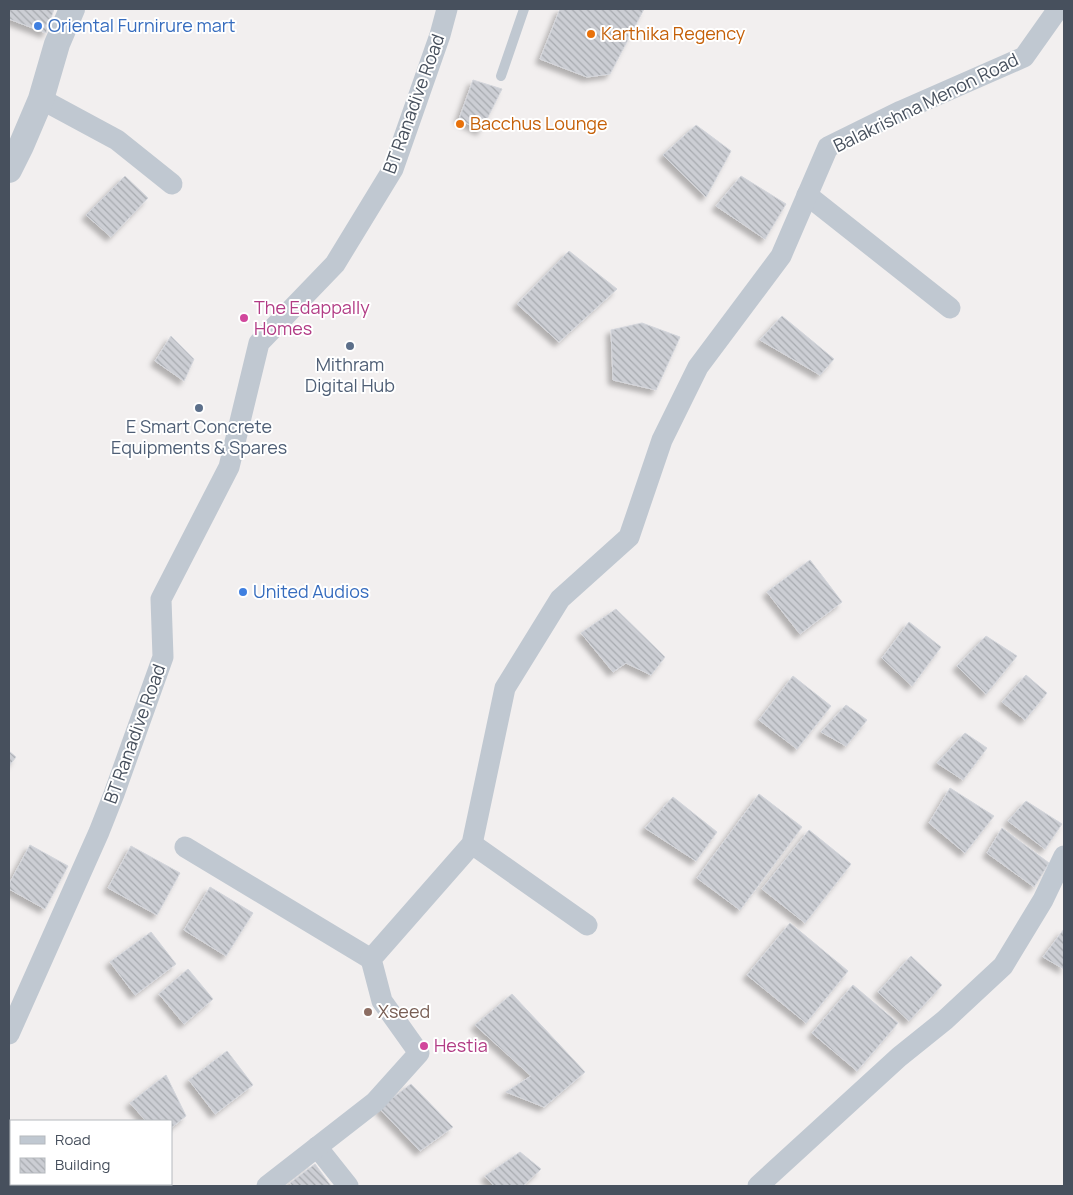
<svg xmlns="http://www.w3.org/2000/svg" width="1073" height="1195" font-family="Manrope,sans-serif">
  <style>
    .building { fill: url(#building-back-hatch); stroke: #d3d5db; filter: url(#shadow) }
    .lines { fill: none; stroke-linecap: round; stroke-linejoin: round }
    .service { stroke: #c0c8d1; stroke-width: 10 }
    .minor { stroke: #c0c8d1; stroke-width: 21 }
    .tertiary { stroke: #c0c8d1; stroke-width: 26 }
    .shop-dot { fill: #3f7fe0; stroke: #fff; stroke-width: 2 }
    .food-dot { fill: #e8710a; stroke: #fff; stroke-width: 2 }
    .hotel-dot { fill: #d1479c; stroke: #fff; stroke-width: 2 }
    .service-dot { fill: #5c6f8a; stroke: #fff; stroke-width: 2 }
    .education-dot { fill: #8d6e63; stroke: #fff; stroke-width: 2 }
    .labels { text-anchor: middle; stroke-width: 4; stroke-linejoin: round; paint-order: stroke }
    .shop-label { font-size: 18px; fill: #366cbe; stroke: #fff; text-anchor: start }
    .food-label { font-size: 18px; fill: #c56008; stroke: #fff; text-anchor: start }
    .street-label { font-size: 18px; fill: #47505d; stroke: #fff }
    .hotel-label { font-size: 18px; fill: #b23c85; stroke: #fff; text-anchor: start }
    .service-label { font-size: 18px; fill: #4e5e75; stroke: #fff }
    .education-label { font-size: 18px; fill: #785e54; stroke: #fff; text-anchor: start }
  </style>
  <defs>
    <pattern id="building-back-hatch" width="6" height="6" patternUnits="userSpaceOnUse" patternTransform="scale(1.25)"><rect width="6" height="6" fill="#ccced4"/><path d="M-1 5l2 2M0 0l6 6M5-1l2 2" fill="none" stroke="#a7aaaf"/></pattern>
    <filter id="shadow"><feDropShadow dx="-4.5" dy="4.5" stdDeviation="2.5" flood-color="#0004"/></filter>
  </defs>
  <rect width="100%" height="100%" fill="#f2efef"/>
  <!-- building -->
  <g class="building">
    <polygon points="9,9 54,9 46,33 9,19"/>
    <polygon points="560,9 644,9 610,74 587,77 540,59"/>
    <polygon points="473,80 502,89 481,131 459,119"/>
    <polygon points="696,125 731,151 706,197 663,155"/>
    <polygon points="125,176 148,198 111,237 86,215"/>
    <polygon points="741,176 786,204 765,239 716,206"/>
    <polygon points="569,251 617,289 559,342 517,304"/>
    <polygon points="782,316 834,359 820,375 760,340"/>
    <polygon points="642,323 680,337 656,390 613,380 611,330"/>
    <polygon points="171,336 194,359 184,381 155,361"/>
    <polygon points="810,560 842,602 800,634 767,592"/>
    <polygon points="616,609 665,657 651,675 626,663 613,672 581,633"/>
    <polygon points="909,622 941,647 912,686 882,658"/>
    <polygon points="986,636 1017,656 986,694 957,666"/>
    <polygon points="1026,675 1047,693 1025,720 1002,702"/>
    <polygon points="793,676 831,706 797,749 759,720"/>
    <polygon points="846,705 867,720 846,746 821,732"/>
    <polygon points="965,733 987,748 963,780 937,763"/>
    <polygon points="9,751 16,757 9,766"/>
    <polygon points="950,788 994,816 965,853 929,823"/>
    <polygon points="759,794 802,827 740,910 697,878"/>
    <polygon points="673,797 717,832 696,861 645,828"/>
    <polygon points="1026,801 1062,824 1045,849 1008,821"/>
    <polygon points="1002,828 1049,863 1034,887 987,853"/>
    <polygon points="809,830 851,864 805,923 762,889"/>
    <polygon points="30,845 68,866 45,909 9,889 9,884"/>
    <polygon points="131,846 180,873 157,915 108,888"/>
    <polygon points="210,887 253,913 226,956 184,930"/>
    <polygon points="790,923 848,971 806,1023 747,975"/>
    <polygon points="1064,929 1064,969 1043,957"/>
    <polygon points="151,932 176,964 135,995 110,962"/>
    <polygon points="911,956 942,985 909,1021 878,992"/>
    <polygon points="188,969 213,999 184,1024 159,994"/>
    <polygon points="853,985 898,1023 857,1071 812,1033"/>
    <polygon points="512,994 585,1072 544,1107 506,1092 531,1076 475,1025"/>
    <polygon points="227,1051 253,1085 215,1114 189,1080"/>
    <polygon points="166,1075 186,1116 171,1128 171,1121 146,1121 130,1103"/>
    <polygon points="411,1084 453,1127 420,1151 379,1108"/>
    <polygon points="520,1152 541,1169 523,1186 494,1186 485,1176"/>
    <polygon points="315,1164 331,1186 292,1186 290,1183"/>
  </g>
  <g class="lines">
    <!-- service -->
    <polyline class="service" points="501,76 524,9"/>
    <!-- minor -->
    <g class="minor">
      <polyline points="41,99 117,140 172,184"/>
      <polyline points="807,195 950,308"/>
      <polyline points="472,844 587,925"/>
      <polyline points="185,847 371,959"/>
      <polyline points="9,1034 99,832 114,794 163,657 161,599 229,467 259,343 335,264 393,169 440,35 447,9"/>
      <polyline points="317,1147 348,1186"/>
      <polyline points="9,1179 11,1183"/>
      <polyline points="267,1186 375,1102 419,1053 382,1001 371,959 472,844 505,688 560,599 629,537 662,440 698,367 781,256 828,147 901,111 1024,57 1058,9"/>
      <polyline points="758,1186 899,1057 945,1020 1003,966 1043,900 1064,856"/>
    </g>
    <!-- tertiary -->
    <polyline class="tertiary" points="9,170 21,146 41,99 57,44 72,9"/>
  </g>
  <!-- markers -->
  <g class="shop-dot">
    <circle cx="38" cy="26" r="5"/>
    <circle cx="243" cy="592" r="5"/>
  </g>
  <g class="food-dot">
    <circle cx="591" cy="34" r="5"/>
    <circle cx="460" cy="124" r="5"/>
  </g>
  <g class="hotel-dot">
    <circle cx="244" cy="318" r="5"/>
    <circle cx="424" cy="1046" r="5"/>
  </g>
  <g class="service-dot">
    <circle cx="350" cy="346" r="5"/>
    <circle cx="199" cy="408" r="5"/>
  </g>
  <circle class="education-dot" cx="368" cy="1012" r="5"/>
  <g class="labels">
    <!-- shop labels -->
    <g class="shop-label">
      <text x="48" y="32">Oriental Furnirure mart</text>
      <text x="253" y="598">United Audios</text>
    </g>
    <!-- food labels -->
    <g class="food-label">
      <text x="601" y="40">Karthika Regency</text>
      <text x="470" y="130">Bacchus Lounge</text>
    </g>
    <!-- street labels -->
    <g class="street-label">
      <text transform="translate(926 103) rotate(-26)" y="6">Balakrishna Menon Road</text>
      <text transform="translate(414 104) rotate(-70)" y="6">BT Ranadive Road</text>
      <text transform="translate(135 734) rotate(-70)" y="6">BT Ranadive Road</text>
    </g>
    <!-- hotel labels -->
    <g class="hotel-label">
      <text x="254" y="314">The Edappally<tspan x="254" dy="21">Homes</tspan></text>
      <text x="434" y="1052">Hestia</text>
    </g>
    <!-- service labels -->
    <g class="service-label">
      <text x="350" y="371">Mithram<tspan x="350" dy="21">Digital Hub</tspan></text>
      <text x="199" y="433">E Smart Concrete<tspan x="199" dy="21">Equipments &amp; Spares</tspan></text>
    </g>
    <!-- education labels -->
    <g class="education-label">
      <text x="378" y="1018">Xseed</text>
    </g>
  </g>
  <!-- border -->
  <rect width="1073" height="1195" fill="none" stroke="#47505d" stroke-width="20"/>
  <!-- legend -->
  <rect x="10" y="1120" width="162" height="65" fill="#ffffff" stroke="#b5b9be"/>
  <rect x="20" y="1136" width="25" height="8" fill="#c0c8d1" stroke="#b5b9be"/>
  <text x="55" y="1145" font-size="15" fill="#47505d">Road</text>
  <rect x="20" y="1158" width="25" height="15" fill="url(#building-back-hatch)" stroke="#b5b9be"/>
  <text x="55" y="1170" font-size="15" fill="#47505d">Building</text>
</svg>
